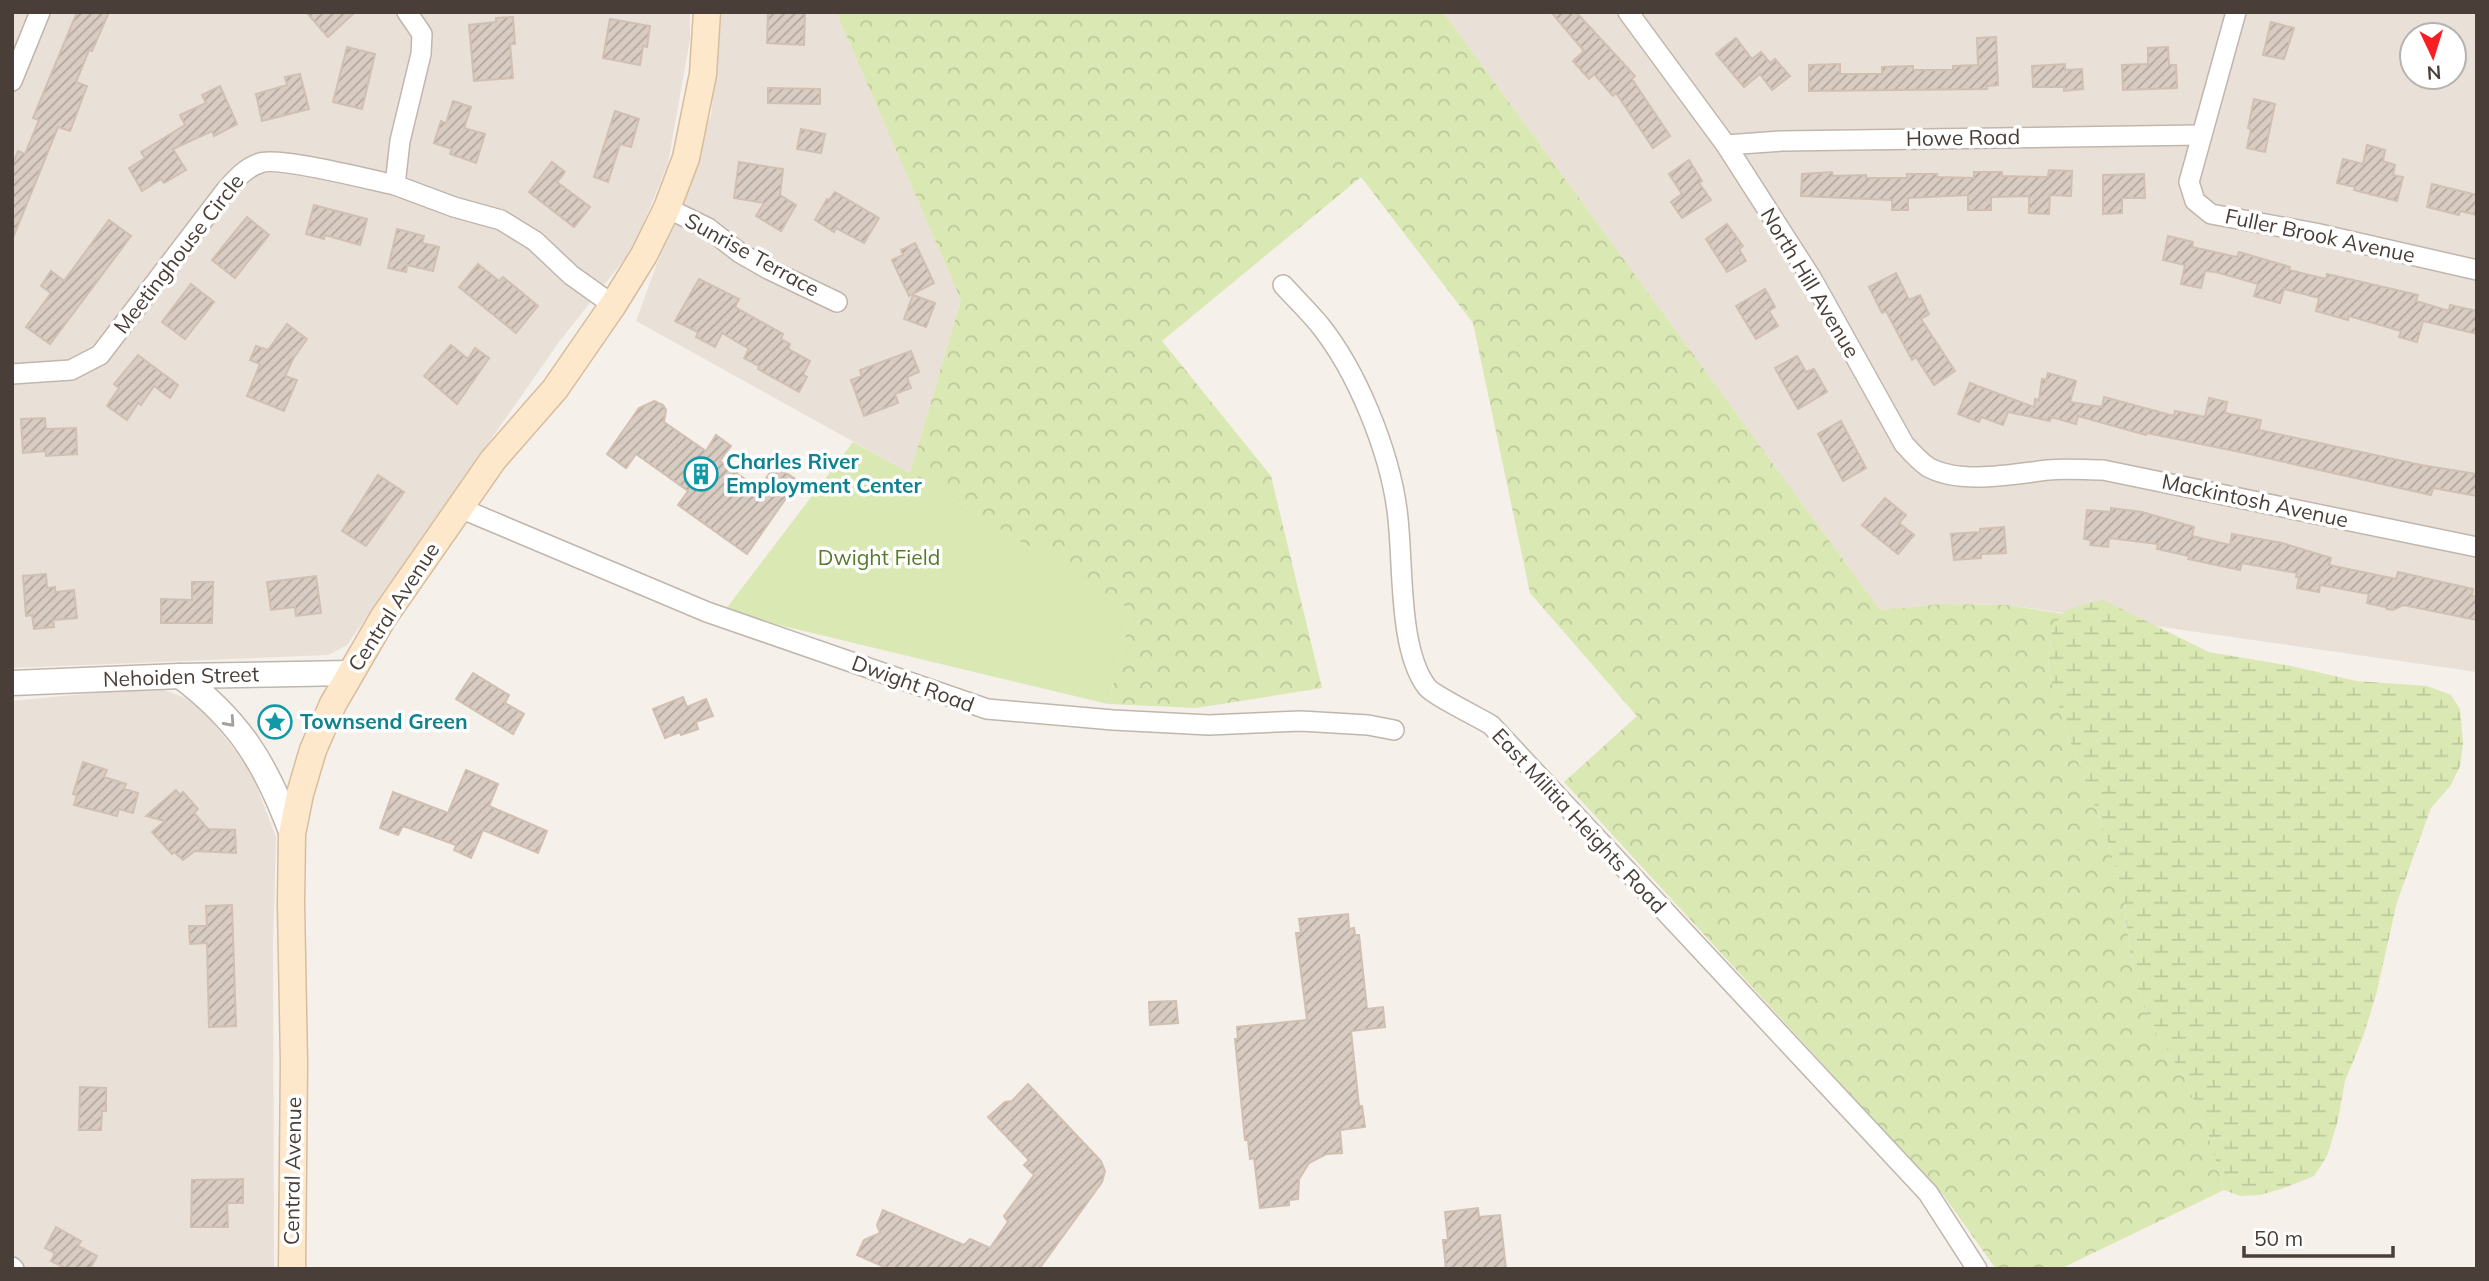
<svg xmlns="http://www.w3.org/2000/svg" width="2489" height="1281" font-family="Mulish,sans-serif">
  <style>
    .residential { fill: #e9e0d8; fill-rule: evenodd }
    .forest { fill: url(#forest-crowns) }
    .wetland { fill: url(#wetland-marsh) }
    .park { fill: #dae8b3 }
    .building { fill: url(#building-hatch); stroke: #d1c0b2; stroke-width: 2 }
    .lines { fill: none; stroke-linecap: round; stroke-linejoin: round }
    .minor-casing { stroke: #c0b6ac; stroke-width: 22 }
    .tertiary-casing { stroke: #c0b6ac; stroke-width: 27 }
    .secondary-casing { stroke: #d7bd9d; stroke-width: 29 }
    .minor { stroke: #fff; stroke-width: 19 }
    .tertiary { stroke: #fff; stroke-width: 24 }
    .secondary { stroke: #fee8cb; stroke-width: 26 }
    .oneway { stroke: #a49f9c }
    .labels { text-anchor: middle; stroke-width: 7; stroke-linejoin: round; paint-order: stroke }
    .street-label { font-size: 21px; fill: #493f38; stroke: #fff }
    .culture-label { font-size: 21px; font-weight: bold; fill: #0d838f; stroke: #fff; text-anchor: start }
    .park-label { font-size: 21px; fill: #577b2b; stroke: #fff }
  </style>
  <defs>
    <pattern id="forest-crowns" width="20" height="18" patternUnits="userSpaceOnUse" patternTransform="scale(1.75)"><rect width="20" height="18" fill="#dae8b3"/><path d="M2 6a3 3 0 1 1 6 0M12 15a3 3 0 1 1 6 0" fill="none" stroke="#bdc89b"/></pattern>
    <pattern id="wetland-marsh" width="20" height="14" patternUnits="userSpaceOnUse" patternTransform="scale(1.75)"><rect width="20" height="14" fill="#dae8b3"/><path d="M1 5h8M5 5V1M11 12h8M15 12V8" fill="none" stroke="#bdc89b"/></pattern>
    <pattern id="building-hatch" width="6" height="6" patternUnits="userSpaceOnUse" patternTransform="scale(1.75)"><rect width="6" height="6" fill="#d9ccc2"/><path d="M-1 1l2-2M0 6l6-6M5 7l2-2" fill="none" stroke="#b2a79f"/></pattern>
  </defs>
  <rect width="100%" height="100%" fill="#f5f0ea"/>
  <!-- residential -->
  <g class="residential">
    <polygon points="12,12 690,12 690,39 668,163 634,247 559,342 347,645 328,655 12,668"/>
    <polygon points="722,12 836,12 961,300 910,473 636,321 711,115"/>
    <path d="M1443,12H2477V672L2007,605L1941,604L1880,610ZM2412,35H2454V77H2412Z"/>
    <polygon points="156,687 196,702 250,769 276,837 273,941 274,1269 12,1269 12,701"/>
  </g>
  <!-- forest -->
  <polygon class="forest" points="836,12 1443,12 1880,610 1941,604 2007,605 2064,614 2052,628 2048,669 2066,731 2106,835 2123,895 2131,960 2139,994 2151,1025 2183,1075 2196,1105 2208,1133 2224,1190 2060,1269 1996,1269 1944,1196 1564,782 1637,716 1530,593 1473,323 1361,177 1162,341 1271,476 1322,688 1196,708 1108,704 1132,611 910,473 961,300"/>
  <!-- wetland -->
  <polygon class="wetland" points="2103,600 2209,652 2291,666 2356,681 2427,686 2451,695 2460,709 2463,744 2460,766 2451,785 2431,808 2397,902 2376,995 2363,1037 2345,1081 2338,1120 2327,1156 2314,1176 2284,1188 2260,1195 2240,1196 2224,1190 2208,1133 2196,1105 2183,1075 2151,1025 2139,994 2131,960 2123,895 2106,835 2066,731 2048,669 2052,628 2065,611 2081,605"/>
  <!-- park -->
  <polygon class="park" points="853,442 910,473 1132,611 1108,704 775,624 726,609"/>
  <!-- building -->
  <g class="building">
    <polygon points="77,12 109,12 92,51 89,50 76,82 87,86 70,131 58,127 12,240 12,165 18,151 25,154 39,120 33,118"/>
    <polygon points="306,12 355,12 328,37"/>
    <polygon points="768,12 805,13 804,45 767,43"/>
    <polygon points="1551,12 1576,12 1635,76 1632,79 1670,136 1653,148 1616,93 1613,96 1594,74 1589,79 1573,61 1584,51"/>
    <polygon points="513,17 515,44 510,44 513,78 474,81 469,25 496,22 496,18"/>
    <polygon points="610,19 650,26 647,47 643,46 640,65 603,58"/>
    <polygon points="2271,22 2294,28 2284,59 2263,55"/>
    <polygon points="1996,37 1998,85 1987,86 1987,89 1809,91 1809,65 1840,64 1840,74 1882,74 1882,67 1913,66 1913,70 1953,70 1953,66 1978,65 1977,38"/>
    <polygon points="1736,38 1752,59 1761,52 1770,63 1775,59 1790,76 1772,90 1760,74 1744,87 1716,54"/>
    <polygon points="347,47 375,54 362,109 333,102"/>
    <polygon points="2168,47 2169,65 2176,65 2177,88 2123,90 2122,65 2148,64 2148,48"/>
    <polygon points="2065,64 2065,70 2082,69 2083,89 2064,91 2064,87 2033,87 2032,66"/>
    <polygon points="300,74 309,109 262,121 256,94 287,85 285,77"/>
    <polygon points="220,86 237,124 214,136 212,131 173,149 186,170 164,183 161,179 142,191 129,168 145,158 141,152 185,125 180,115 206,103 202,95"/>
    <polygon points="768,88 820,89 820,104 768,103"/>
    <polygon points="2254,99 2275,104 2265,152 2247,148 2251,129 2248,128"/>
    <polygon points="453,101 471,107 464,128 485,134 476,163 450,154 452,149 434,143 441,121 446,123"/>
    <polygon points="615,111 639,119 631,147 620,144 608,182 594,177"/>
    <polygon points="801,129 825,134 821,153 797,149"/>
    <polygon points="2367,145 2385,150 2383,161 2395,165 2393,175 2403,177 2397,201 2354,190 2355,187 2337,183 2343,159 2363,164"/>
    <polygon points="1689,160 1702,181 1699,183 1711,200 1682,218 1671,202 1682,194 1669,174"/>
    <polygon points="552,162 565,172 557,182 590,207 574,227 529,192"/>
    <polygon points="739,162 783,169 780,195 796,205 781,231 756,216 764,203 734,198"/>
    <polygon points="2049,170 2072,171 2071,196 2050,195 2049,214 2029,213 2029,196 1991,197 1991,210 1968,210 1968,195 1908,198 1908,210 1892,210 1892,200 1801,196 1802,174 1832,172 1833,176 1866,175 1866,178 1907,178 1907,174 1937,174 1937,177 1974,178 1974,172 2002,172 2002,176 2048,177"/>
    <polygon points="2144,174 2145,198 2122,198 2122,213 2103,214 2103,175"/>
    <polygon points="2432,184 2477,195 2477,215 2460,211 2459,215 2427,207"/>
    <polygon points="835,192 879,218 864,243 836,228 834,232 815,220 827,199 829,200"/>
    <polygon points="314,205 367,219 360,245 325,235 324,239 306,234"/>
    <polygon points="247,217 269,235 235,278 212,260"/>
    <polygon points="109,220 131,236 50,344 26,327 51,293 41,286 51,271 64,281"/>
    <polygon points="1727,224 1743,246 1739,249 1746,261 1727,272 1706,239"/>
    <polygon points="397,229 424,236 422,243 439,247 433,271 407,265 406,272 388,268"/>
    <polygon points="2168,236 2193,242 2192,247 2237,257 2239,252 2290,267 2289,270 2326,279 2327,274 2418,295 2416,301 2449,311 2450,305 2477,311 2477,334 2423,321 2417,342 2399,337 2401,331 2349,316 2348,320 2316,311 2319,298 2284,289 2280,303 2254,296 2258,284 2216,272 2205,271 2201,288 2181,284 2185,265 2163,260"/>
    <polygon points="915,243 934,283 909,296 892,260 903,255 901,250"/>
    <polygon points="478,264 499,281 503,277 538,306 516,333 459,287"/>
    <polygon points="1896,273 1909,300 1920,295 1929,314 1921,319 1955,371 1934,385 1916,357 1912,360 1886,311 1882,313 1869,287"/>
    <polygon points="699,279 739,299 735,307 783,334 781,339 790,344 788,349 810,361 803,375 807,377 799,392 758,369 759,366 744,358 749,349 722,333 715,347 696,337 698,332 675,321"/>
    <polygon points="191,284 214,302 185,339 162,322"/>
    <polygon points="1765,289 1775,307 1769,311 1778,326 1756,339 1736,306"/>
    <polygon points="913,295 935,303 926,327 904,319"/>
    <polygon points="287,324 307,339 293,359 285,376 297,380 284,411 247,396 260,364 250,360 256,346 268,350"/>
    <polygon points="451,345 468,359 475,348 489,358 457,404 424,376"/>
    <polygon points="911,351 919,372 907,377 911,388 895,394 898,403 864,416 851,380 862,376 860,370"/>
    <polygon points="138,355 178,385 170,398 154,386 141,405 138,403 127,420 107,406 119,388 114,384"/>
    <polygon points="1797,356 1806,372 1814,369 1827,392 1798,409 1775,368"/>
    <polygon points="2048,373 2076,381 2070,402 2102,407 2104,397 2174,416 2175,411 2205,417 2209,398 2227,402 2225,413 2261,420 2259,430 2421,465 2477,474 2477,496 2433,488 2431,495 2240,452 2147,433 2146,435 2078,416 2076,424 2051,417 2050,421 2008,412 2003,425 1981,417 1979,422 1958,414 1970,383 2034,407 2035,399 2039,400 2042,379 2046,380"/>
    <polygon points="654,401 663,405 666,410 664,422 706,451 716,435 731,446 720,461 759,489 775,465 798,481 747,554 678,505 688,491 636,454 626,468 607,454 639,408"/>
    <polygon points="45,418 46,429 76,428 77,454 46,456 46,451 23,453 21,419"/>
    <polygon points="1841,421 1866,468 1843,481 1818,434"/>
    <polygon points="378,475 404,492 366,546 342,531"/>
    <polygon points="1885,498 1906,515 1899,523 1914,535 1898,554 1862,525"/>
    <polygon points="2111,508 2142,512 2194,527 2192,536 2230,545 2232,534 2282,543 2331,558 2329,565 2396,579 2398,572 2473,589 2472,596 2477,597 2477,620 2403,605 2393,610 2387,609 2385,607 2367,603 2369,594 2320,585 2319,592 2297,588 2299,577 2296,577 2297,573 2242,563 2240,570 2188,559 2189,556 2157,549 2158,544 2109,538 2108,547 2090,545 2091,540 2084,539 2087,510 2111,512"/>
    <polygon points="2004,527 2006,553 1981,554 1981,558 1954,560 1951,534 1980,532 1980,529"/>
    <polygon points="46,574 47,588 55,587 55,592 74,590 77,618 53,620 54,627 34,629 32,615 26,616 23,576"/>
    <polygon points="316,576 321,613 296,616 295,607 271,610 267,582"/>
    <polygon points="192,582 213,582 212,623 161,623 161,599 192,600"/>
    <polygon points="473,673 509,695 505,703 524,714 513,734 456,699"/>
    <polygon points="683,697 687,707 706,699 713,716 696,722 698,729 681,735 680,732 665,738 653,709"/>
    <polygon points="83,762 107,770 104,777 126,784 124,789 138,793 133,813 119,809 117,816 74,805 77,795 73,794"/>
    <polygon points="466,770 498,784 489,806 547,831 538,853 483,830 471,858 454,850 456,845 403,826 398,835 380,828 393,792 448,813"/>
    <polygon points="176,790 180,795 183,792 198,809 194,813 208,829 235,830 236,853 195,851 183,860 174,852 172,854 152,832 165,821 146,816"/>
    <polygon points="232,905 236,1026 209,1027 207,943 190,944 189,926 207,926 206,906"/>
    <polygon points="1348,914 1349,929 1354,928 1355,935 1359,935 1367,1009 1383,1007 1385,1027 1351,1031 1359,1106 1362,1106 1365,1127 1340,1130 1342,1153 1326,1154 1309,1163 1299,1179 1298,1199 1289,1200 1289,1205 1260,1208 1254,1158 1250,1159 1248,1140 1245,1140 1235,1039 1238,1039 1237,1027 1307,1020 1296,933 1301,933 1299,919"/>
    <polygon points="1176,1001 1178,1023 1150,1025 1149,1002"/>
    <polygon points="1028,1084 1101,1161 1105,1171 1102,1182 1039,1269 889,1269 857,1255 864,1240 880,1233 877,1225 883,1210 964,1245 970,1239 990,1248 1008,1222 1004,1216 1034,1175 1024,1165 1029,1160 988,1117 1005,1102 1012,1101"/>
    <polygon points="80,1087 106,1088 106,1111 102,1111 101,1130 79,1130"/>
    <polygon points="243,1179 243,1203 227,1203 228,1227 191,1227 192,1180"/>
    <polygon points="1478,1208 1479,1217 1500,1215 1506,1269 1446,1269 1443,1240 1448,1240 1445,1212"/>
    <polygon points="56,1227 81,1241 78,1246 97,1256 90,1269 67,1269 51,1261 55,1253 45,1248"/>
  </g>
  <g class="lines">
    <defs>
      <g id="minor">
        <polyline points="407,12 422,34 421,54 400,141 395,185 454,207 501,220 535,241 571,275 613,305"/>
        <path d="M1628,12L1726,145L1812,279L1904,444C1912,453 1919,461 1928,467C1960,485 2014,474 2048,470C2066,468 2085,470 2103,470L2477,547"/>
        <polyline points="2236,12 2189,182 2195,201 2211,214 2315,233 2477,270"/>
        <polyline points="12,81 40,12"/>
        <polyline points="1726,145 1782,141 2200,135"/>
        <polyline points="667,208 708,228 740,253 768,269 837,302"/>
        <path d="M1283,285C1295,298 1308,311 1319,324C1357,371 1389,450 1397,510C1404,559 1397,648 1427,687C1433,695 1478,717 1491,725L1928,1193L1977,1269"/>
        <path d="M12,374L71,370L100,355L226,190C236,179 245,168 260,163C276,156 372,180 395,185"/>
        <polyline points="460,508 707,612 987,709 1113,720 1209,725 1301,721 1368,725 1394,730"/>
        <polyline points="12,1267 14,1269"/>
      </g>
      <g id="tertiary">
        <path d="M180,676C240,721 266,764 292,834"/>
        <polyline points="12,683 180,676 350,673"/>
      </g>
      <polyline id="secondary" points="292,1269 294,1063 291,904 292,834 300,794 313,750 333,704 383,618 493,460 555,389 613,305 644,255 667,208 686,158 703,74 707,12"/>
    </defs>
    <!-- minor casing -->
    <use href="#minor" class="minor-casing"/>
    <!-- tertiary casing -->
    <use href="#tertiary" class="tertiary-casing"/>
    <!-- secondary casing -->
    <use href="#secondary" class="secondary-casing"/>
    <!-- minor -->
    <use href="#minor" class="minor"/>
    <!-- tertiary -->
    <use href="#tertiary" class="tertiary"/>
    <!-- secondary -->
    <use href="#secondary" class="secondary"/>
  </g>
  <!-- one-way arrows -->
  <defs><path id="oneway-chevron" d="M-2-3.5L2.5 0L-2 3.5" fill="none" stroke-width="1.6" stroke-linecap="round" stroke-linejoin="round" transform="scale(1.75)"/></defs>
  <use class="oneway" href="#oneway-chevron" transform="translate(230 722) rotate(48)"/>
  <!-- icons -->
  <defs>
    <symbol id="building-ring" viewBox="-11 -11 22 22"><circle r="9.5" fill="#fff" stroke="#0f9aa8" stroke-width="1.5"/><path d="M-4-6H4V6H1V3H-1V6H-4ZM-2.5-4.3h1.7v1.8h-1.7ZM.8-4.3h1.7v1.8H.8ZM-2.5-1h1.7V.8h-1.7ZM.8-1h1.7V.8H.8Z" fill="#0f9aa8"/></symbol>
    <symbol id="sight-ring" viewBox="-11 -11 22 22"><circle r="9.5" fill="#fff" stroke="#0f9aa8" stroke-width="1.5"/><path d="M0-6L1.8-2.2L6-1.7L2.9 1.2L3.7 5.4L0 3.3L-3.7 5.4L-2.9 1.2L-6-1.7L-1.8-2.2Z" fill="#0f9aa8"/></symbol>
  </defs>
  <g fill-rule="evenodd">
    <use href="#building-ring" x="682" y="455" width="38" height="38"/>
    <use href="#sight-ring" x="256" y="703" width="38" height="38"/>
  </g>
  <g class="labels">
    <!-- street labels -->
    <g class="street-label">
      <text transform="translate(1963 138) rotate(-1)" y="7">Howe Road</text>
      <text transform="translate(2320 236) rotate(12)" y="7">Fuller Brook Avenue</text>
      <text transform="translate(179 254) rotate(-52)" y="7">Meetinghouse Circle</text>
      <text transform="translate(752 255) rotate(29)" y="7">Sunrise Terrace</text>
      <text transform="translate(1810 283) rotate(59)" y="7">North Hill Avenue</text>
      <text transform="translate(2255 501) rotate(12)" y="7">Mackintosh Avenue</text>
      <text transform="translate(394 607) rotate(-57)" y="7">Central Avenue</text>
      <text transform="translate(181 677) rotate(-2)" y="7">Nehoiden Street</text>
      <text transform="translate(913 684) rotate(20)" y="7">Dwight Road</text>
      <text transform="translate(1579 821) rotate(47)" y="7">East Militia Heights Road</text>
      <text transform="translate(293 1171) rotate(-89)" y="7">Central Avenue</text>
    </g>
    <!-- culture labels -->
    <g class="culture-label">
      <text x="726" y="469">Charles River<tspan x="726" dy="24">Employment Center</tspan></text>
      <text x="300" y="729">Townsend Green</text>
    </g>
    <!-- park labels -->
    <g class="park-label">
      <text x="879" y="565">Dwight Field</text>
    </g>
  </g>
  <!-- border -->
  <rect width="2489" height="1281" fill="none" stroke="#493f38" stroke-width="28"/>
  <!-- north arrow -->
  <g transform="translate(2433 56) rotate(176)"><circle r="33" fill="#ffffff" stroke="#b6b2af" stroke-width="2"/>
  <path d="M0-5L12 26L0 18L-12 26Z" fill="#f81e24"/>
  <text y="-10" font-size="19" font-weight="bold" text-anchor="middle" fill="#493f38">N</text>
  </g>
  <!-- scale -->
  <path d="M2244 1246v10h149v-10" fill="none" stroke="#493f38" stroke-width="3.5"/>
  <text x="2254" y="1246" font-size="21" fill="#493f38" stroke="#ffffff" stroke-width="5" paint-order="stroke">50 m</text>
</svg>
